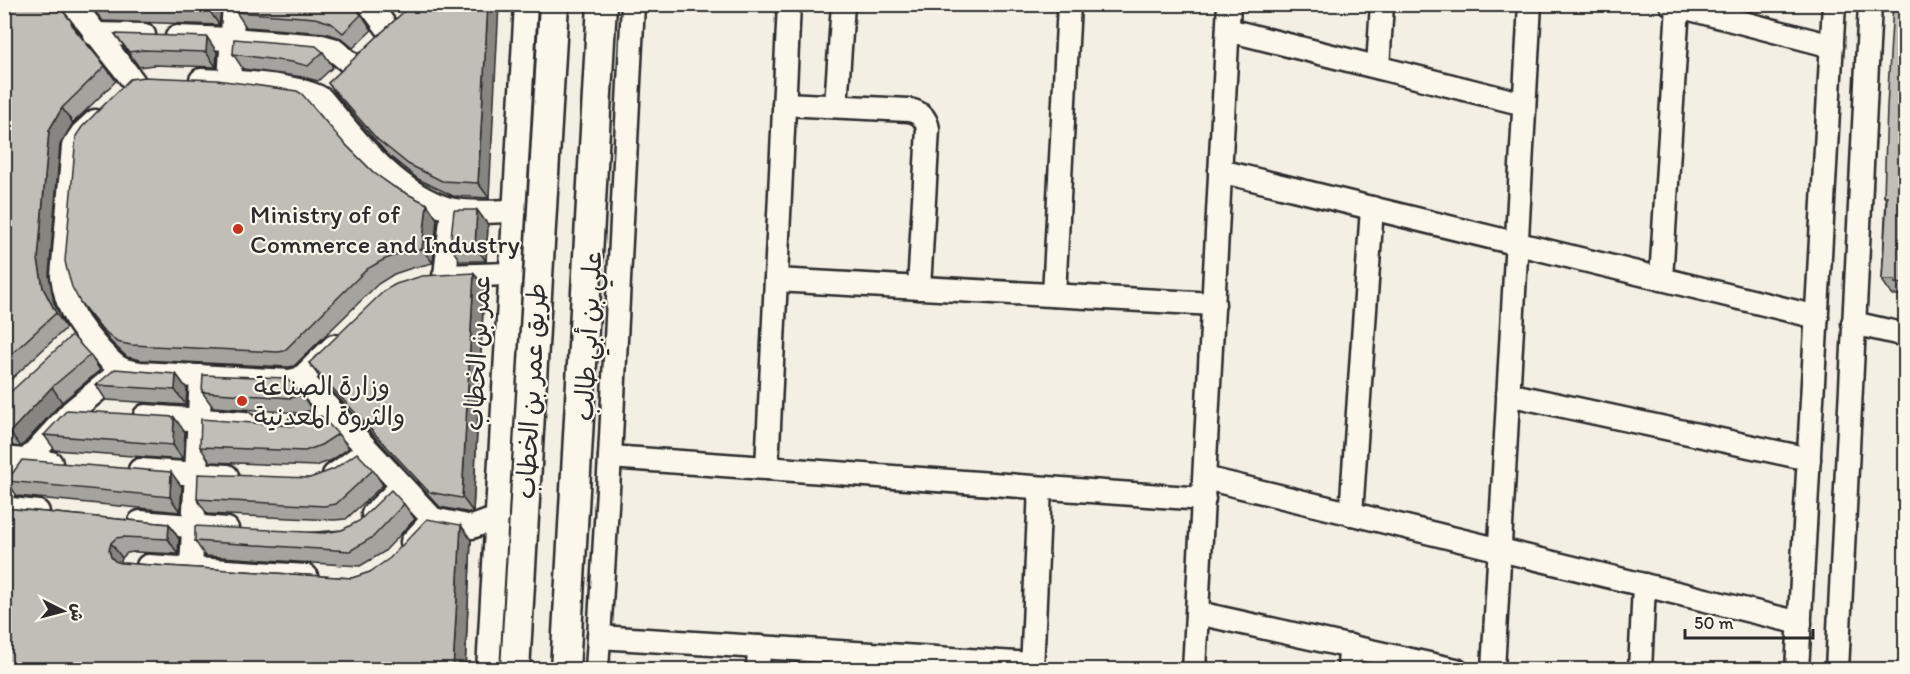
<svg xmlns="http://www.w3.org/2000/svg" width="1910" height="674" font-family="Itim,'Playpen Sans Arabic',sans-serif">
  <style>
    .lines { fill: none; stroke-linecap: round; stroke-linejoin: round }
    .minor-casing { stroke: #2b2b2b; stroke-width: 27 }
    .major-casing { stroke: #2b2b2b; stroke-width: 33 }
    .minor { stroke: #fbf7ec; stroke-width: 22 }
    .major { stroke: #fbf7ec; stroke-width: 28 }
    .wall { fill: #a5a39d; stroke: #2b2b2b; stroke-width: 1.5 }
    .shaded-wall { fill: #86857f; stroke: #2b2b2b; stroke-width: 1.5 }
    .building { fill: #c0beb6; stroke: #2b2b2b; stroke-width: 1.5 }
    .poi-dot { fill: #c8321e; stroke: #fbf7ec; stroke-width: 2 }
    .labels { text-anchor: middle; stroke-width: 4.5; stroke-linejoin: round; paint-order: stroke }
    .poi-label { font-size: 26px; fill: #2b2b2b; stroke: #fbf7ec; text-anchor: start }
    .street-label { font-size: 26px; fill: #2b2b2b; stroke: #fbf7ec }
  </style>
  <rect width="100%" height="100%" fill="#f3efe4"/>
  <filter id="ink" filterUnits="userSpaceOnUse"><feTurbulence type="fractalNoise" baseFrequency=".0167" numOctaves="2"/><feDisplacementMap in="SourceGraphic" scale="12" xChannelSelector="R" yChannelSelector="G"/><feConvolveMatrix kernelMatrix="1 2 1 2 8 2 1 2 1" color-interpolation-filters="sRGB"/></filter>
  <g filter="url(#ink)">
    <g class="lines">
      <defs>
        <g id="minor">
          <polyline points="73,4 134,82"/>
          <polyline points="369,4 390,32"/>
          <polyline points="1671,4 1832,46"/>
          <polyline points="1228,30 1524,104"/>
          <polyline points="94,34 144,35"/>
          <polyline points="177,37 231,39 322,46 333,49 354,66"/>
          <polyline points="1378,67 1382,4"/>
          <path d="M201,80C230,81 299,84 322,99C357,141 394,192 449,209C468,214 493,211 513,211"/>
          <polyline points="229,81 234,4"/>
          <path d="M784,104L909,110C920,112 926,118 928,129L919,288"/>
          <polyline points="836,106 843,4"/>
          <path d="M95,121L82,133L73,146L62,276C66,309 78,325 100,350C107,357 113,365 122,369C127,371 134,372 140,373L290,381L301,378L334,346"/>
          <polyline points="1220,171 1817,317"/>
          <polyline points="444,276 510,274"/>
          <polyline points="445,276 452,210"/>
          <polyline points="1661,279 1678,6"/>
          <polyline points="776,280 1214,304"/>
          <polyline points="1054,295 1069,4"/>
          <polyline points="1853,323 1906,335"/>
          <polyline points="301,378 433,519"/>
          <polyline points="1508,394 1809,459"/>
          <polyline points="145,416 244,423"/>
          <polyline points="298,427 314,425 333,413"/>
          <polyline points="610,457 1204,499"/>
          <polyline points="4,458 51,463"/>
          <polyline points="767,468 789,4"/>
          <polyline points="140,470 227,476"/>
          <polyline points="334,475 368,450"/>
          <polyline points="1205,478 1800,623"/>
          <polyline points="4,491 26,461 72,411 122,370"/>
          <polyline points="4,505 11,509 38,512"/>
          <polyline points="373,514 402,486"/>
          <polyline points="1351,514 1372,208"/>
          <polyline points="140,522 227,529"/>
          <polyline points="412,542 433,519 472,527 497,518"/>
          <polyline points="148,566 306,576"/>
          <polyline points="191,568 201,376"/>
          <polyline points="1198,613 1456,670"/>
          <polyline points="599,637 1032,664"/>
          <polyline points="488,670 526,4"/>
          <polyline points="597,670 610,457 633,4"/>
          <polyline points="758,670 759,647"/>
          <polyline points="1032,670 1040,488"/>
          <polyline points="1194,670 1229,4"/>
          <polyline points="1349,670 1350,646"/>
          <polyline points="1493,670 1530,4"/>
          <polyline points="1640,670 1644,585"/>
          <polyline points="1797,670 1834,4"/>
          <polyline points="1837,670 1870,4"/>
        </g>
        <g id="major">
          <polyline points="515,670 554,4"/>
          <polyline points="565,670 602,4"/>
        </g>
      </defs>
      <!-- minor casing -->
      <use href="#minor" class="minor-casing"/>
      <!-- major casing -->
      <use href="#major" class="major-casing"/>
      <!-- minor -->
      <use href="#minor" class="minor"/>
      <!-- major -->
      <use href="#major" class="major"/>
    </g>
    <!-- wall -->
    <g class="wall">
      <polygon points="4,4 60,4 61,9 81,37 105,66 116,81 73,123 60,145 49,275 54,303 66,328 4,386"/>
      <polygon points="89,4 222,4 219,25 103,21"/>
      <polygon points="386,4 399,4 391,11"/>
      <polygon points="412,4 489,198 453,196 418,179 387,154 339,98 328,83"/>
      <polygon points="1905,4 1905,298 1903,295 1892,295 1882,280 1886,200 1884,196"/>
      <polygon points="356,6 372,30 353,48 341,38 325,33 246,27 236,12"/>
      <polygon points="115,34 217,52 216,67 154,65 139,67"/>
      <polygon points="323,52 333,67 318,81 303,77 243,69 233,54"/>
      <polygon points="343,142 374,173 394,187 427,204 437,219 433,263 412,268 394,274 378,284 294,366 289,367 141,360 127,357 110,341 91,317 80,302"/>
      <polygon points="477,210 488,225 486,261 460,261 450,246"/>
      <polygon points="474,273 484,288 473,512 471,513 440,507 320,378 309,363"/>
      <polygon points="90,355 100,370 62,402 21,447 4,445 4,398"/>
      <polygon points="176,374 187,389 186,405 106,400 96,385"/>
      <polygon points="202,392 302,395 312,410 300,413 213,407"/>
      <polygon points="291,426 338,434 349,448 332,460 316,466 210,462 200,447"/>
      <polygon points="185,432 183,460 55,450 44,435"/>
      <polygon points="373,470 383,485 346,519 334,520 207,514 197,499 310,478"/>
      <polygon points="7,481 182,487 180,512 17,496"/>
      <polygon points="404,504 415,519 384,552 360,566 205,556 195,541 342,530"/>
      <polygon points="4,508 169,524 179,539 178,554 134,552 127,553 122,558 120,563 352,578 471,540 465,669 4,669"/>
    </g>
    <!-- shaded-wall -->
    <g class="shaded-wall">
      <polygon points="209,4 222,4 219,25 209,10"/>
      <polygon points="488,4 499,4 489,198 478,183"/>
      <polygon points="207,37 217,52 216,67 206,52"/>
      <polygon points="62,108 73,123 60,145 49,275 54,303 66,328 56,313 43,288 38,260 49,130"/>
      <polygon points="427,204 437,219 433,263 422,249"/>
      <polygon points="477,210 488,225 486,261 475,246"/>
      <polygon points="474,273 484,288 473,512 462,497"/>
      <polygon points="176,374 187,389 186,405 175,390"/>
      <polygon points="52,387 62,402 21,447 10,432"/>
      <polygon points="174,417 185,432 183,460 173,445"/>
      <polygon points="171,472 182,487 180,512 170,497"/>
      <polygon points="169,524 179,539 178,554 168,539"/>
      <polygon points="461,525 471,540 465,669 453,669"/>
      <polygon points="111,543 122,558 120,565 121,571 111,557 109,550"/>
    </g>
    <!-- building -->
    <g class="building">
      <polygon points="4,4 57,4 71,21 72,26 105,66 62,108 49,130 38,260 43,288 56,313 4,361"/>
      <polygon points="92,4 209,4 209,10 93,6"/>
      <polygon points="236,4 354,4 361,15 343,33 331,23 315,18 236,12"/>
      <polygon points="412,4 488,4 478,183 442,181 408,164 377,139 328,83"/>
      <polygon points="1893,4 1905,4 1905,290 1903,290 1903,284 1895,283 1895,280 1882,280 1887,196 1884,196 1887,107"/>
      <polygon points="115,34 207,37 206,52 143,50 129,52"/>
      <polygon points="234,39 316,46 323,52 308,66 292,62 233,54"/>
      <polygon points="144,77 217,80 297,91 302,94 343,142 374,173 394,187 427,204 422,249 401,253 383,260 367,269 284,351 278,352 131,345 117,342 99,326 80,302 72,287 67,270 65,261 76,136 82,127 130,79"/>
      <polygon points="454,210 477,210 475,246 450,246"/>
      <polygon points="474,273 462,497 461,498 429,492 309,363 385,290 396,284 422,276"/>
      <polygon points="72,335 90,355 52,387 10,432 4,431 4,398"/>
      <polygon points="115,369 176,374 175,390 96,385"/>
      <polygon points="203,375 286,378 302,395 290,398 202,392"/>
      <polygon points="67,410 174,417 173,445 44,435"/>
      <polygon points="321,416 338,434 321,445 305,451 200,447 201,419 291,426"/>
      <polygon points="357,453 373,470 336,504 324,506 197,499 198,474 310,478 334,469"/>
      <polygon points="22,460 171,472 170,497 7,481"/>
      <polygon points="391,490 404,504 373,537 350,551 195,541 195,526 324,533 342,530 359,521"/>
      <polygon points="4,508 169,524 168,539 123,537 116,538 111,543 109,550 111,557 115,561 121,563 352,578 370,572 390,558 427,519 461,525 453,669 4,669"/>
    </g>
  </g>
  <!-- markers -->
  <g class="poi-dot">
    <circle cx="238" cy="229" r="6"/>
    <circle cx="242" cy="401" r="6"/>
  </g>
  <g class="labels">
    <!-- poi labels -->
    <g class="poi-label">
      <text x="250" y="223">Ministry of of<tspan x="250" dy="30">Commerce and Industry</tspan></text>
      <text x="254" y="395">وزارة الصناعة<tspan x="254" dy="30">والثروة المعدنية</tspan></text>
    </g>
    <!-- street labels -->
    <g class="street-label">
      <text transform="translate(588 336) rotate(-87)" y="9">علي بن أبي طالب</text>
      <text transform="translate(477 353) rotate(-87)" y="9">عمر بن الخطاب</text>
      <text transform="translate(531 391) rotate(-87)" y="9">طريق عمر بن الخطاب</text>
    </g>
  </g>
  <!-- margin -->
  <rect width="1910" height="674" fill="none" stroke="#fbf7ec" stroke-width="24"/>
  <rect x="12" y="12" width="1886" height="650" fill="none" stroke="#2b2b2b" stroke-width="2" filter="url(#ink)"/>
  <!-- north arrow -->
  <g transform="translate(63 611) rotate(96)" stroke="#fbf7ec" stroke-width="4.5" paint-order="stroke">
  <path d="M0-4.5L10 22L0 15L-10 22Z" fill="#2b2b2b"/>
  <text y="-9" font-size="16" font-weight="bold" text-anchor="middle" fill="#2b2b2b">ش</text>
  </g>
  <!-- scale -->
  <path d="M1685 629v9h128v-9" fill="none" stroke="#2b2b2b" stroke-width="3"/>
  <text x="1694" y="629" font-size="18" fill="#2b2b2b" stroke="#fbf7ec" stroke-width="4.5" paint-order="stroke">50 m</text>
</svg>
